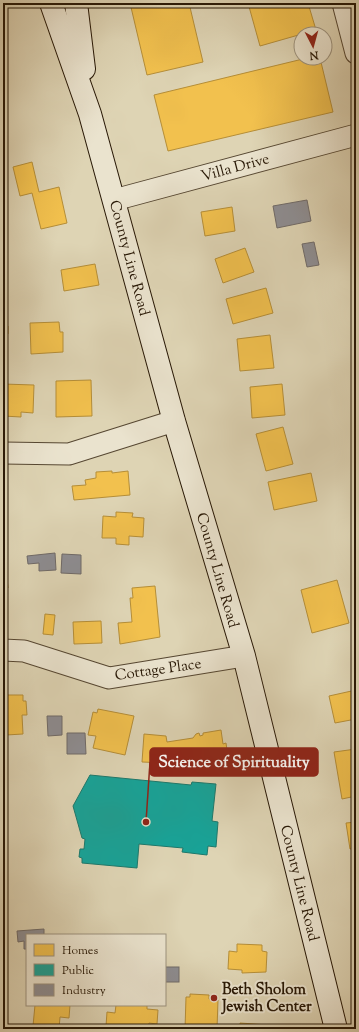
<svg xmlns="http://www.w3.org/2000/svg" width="359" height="1032" font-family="'Sorts Mill Goudy',serif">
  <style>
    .homes { fill: #f2c14e; stroke: #b58e38 }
    .public { fill: #17a398; stroke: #1c796c }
    .industry { fill: #8d8d92; stroke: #6f6a68 }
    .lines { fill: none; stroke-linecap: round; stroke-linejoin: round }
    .street-casing { stroke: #564732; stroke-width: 23 }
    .secondary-casing { stroke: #281806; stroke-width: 24 }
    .street { stroke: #eae3ce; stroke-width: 21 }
    .secondary { stroke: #eae3ce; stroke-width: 22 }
    .poi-dot { fill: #8f2418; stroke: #eae3ce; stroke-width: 1.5 }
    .labels { text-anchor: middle; stroke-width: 4; stroke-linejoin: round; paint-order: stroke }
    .street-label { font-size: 15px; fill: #281806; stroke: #eae3ce }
    .poi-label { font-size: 15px; font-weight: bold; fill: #281806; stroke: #eae3ce; text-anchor: start }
    .leader { fill: none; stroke: #8f2418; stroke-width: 1.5 }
    .callout-dot { fill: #8f2418; stroke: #eae3ce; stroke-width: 1.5 }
    .callout { fill: #8f2418; stroke: #8f2418; stroke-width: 1.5 }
    .callout-label { font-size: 16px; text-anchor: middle; font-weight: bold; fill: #fff }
  </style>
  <rect width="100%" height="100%" fill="#ded4b4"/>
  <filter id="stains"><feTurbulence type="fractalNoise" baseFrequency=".005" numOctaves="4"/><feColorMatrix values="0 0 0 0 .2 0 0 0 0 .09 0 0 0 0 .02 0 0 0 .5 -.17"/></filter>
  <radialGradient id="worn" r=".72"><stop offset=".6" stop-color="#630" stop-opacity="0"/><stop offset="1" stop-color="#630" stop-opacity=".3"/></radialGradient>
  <!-- homes -->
  <g class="homes">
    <polygon points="130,3 189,3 203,62 147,75"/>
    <polygon points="248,3 308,3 316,30 260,46"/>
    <polygon points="307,58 320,58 333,112 168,151 154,95"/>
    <polygon points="32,162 39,192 59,187 67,223 41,229 32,193 20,196 13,167"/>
    <polygon points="232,207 235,231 205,236 201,212"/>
    <polygon points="245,248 254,272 223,283 215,259"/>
    <polygon points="95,264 99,285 64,291 61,270"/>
    <polygon points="266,288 273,313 233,324 226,299"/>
    <polygon points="59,322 60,332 63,332 63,352 31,354 30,323"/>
    <polygon points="3,326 8,326 8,334 4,335 5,343 3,343"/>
    <polygon points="270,335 274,368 240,371 237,339"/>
    <polygon points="91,380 92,416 56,417 56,381"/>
    <polygon points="3,384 34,385 33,413 21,412 21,417 3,416"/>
    <polygon points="282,384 285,415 252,418 250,387"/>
    <polygon points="283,427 293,464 266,471 256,434"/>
    <polygon points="112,471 112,473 128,471 130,495 74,500 72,486 86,485 85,480 96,478 96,472"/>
    <polygon points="311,473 317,501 274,510 268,482"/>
    <polygon points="116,512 133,513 132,517 144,518 143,537 129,536 129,545 116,544 116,538 102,538 103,516 116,517"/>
    <polygon points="7,578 8,588 4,588 5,610 3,610 3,579"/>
    <polygon points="337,580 349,623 312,633 301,590"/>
    <polygon points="155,586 160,637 120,644 118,623 132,622 130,598 133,598 132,588"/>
    <polygon points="45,614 55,615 53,635 43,634"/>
    <polygon points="101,621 102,643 74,644 73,622"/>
    <polygon points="356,690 356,719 335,723 329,696"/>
    <polygon points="6,695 23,695 23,701 26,701 27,715 22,715 23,734 6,735 6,717 3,717 3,702 6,701"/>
    <polygon points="98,709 134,716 125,755 93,748 96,736 88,735 93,712 97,713"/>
    <polygon points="221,730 223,744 226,743 227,750 223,750 224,753 194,757 193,754 184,756 184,759 168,763 142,762 144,734 166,736 167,742 193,738 196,734 199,733 200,736 203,735 203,733"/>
    <polygon points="356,749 356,796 342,799 334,752"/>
    <polygon points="356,822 356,848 350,849 346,823"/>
    <polygon points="237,944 262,945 262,951 267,952 266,972 242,973 242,970 228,969 229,951 237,952"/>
    <polygon points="190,994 209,995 209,999 218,1000 217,1029 185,1029 186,997 190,997"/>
    <polygon points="35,1005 70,1005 69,1018 60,1017 59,1029 33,1026"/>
    <polygon points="116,1005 147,1005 147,1009 158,1010 157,1024 149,1023 148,1029 119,1029 106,1026 107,1012 115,1013"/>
    <polygon points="240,1023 282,1026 282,1029 240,1029"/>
  </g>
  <!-- public -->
  <polygon class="public" points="90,775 191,785 192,782 216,784 212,821 218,822 216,847 208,846 207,855 182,852 183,848 139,844 137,868 82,863 82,858 79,857 80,849 84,849 85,839 82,838 73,806"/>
  <!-- industry -->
  <g class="industry">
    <polygon points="307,200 311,221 277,228 273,206"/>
    <polygon points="314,242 319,265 307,267 302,244"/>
    <polygon points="55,553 56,570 39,571 39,563 28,564 27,556"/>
    <polygon points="62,554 81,555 81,574 61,573"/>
    <polygon points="47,716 62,716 62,735 48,736"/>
    <polygon points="67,733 85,733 86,754 67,754"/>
    <polygon points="44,929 44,935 27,935 27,949 24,949 24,941 18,942 17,931"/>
    <rect x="165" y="967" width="14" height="15"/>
  </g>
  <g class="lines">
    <defs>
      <g id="street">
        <polyline points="343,3 356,53"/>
        <polyline points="114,200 356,135"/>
        <polyline points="3,453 69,454 174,421"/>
        <polyline points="3,650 24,651 109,678 244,656"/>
      </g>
      <g id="secondary">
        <polyline points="51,3 90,114 174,421 244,656 336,1029"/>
        <polyline points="76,3 84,69"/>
      </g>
    </defs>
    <!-- street casing -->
    <use href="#street" class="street-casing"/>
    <!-- secondary casing -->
    <use href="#secondary" class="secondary-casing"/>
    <!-- street -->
    <use href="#street" class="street"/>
    <!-- secondary -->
    <use href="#secondary" class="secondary"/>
  </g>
  <!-- markers -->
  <circle class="poi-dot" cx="214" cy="998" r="4"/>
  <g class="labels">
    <!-- street labels -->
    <g class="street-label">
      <text transform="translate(235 167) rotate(-15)" y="5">Villa Drive</text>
      <text transform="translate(130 258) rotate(75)" y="5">County Line Road</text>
      <text transform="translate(218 570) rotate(74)" y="5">County Line Road</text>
      <text transform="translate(158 669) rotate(-8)" y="5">Cottage Place</text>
      <text transform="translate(300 883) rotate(76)" y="5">County Line Road</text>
    </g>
    <!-- poi labels -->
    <g class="poi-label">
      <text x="222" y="994">Beth Sholom<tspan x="222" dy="17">Jewish Center</tspan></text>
    </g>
  </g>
  <!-- callouts -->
  <path class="leader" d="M146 822L150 762"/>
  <circle class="callout-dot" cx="146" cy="822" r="4"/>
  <rect class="callout" x="150" y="748" width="168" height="28" rx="4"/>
  <g class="callout-label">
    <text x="234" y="767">Science of Spirituality</text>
  </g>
  <!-- margin -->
  <rect width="359" height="1032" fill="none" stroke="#ded4b4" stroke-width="16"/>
  <rect x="4" y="4" width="351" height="1024" fill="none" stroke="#281806" stroke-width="2"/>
  <rect x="8" y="8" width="343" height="1016" fill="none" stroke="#281806"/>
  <!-- legend -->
  <rect x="26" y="934" width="140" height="72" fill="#eae3ce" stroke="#9c927e"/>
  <rect x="34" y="944" width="20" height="12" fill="#f2c14e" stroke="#9c927e"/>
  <text x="62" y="954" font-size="12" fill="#281806">Homes</text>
  <rect x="34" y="964" width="20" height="12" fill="#17a398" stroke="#9c927e"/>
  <text x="62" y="974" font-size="12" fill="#281806">Public</text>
  <rect x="34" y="984" width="20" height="12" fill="#8d8d92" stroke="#9c927e"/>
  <text x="62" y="994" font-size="12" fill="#281806">Industry</text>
  <!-- north arrow -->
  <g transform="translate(313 46) rotate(174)"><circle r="19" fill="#eae3ce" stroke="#9c927e"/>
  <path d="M0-3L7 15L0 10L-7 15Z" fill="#8f2418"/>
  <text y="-6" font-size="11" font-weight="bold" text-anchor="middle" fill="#281806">N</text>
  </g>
  <rect width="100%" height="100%" filter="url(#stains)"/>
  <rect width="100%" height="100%" fill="url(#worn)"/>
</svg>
